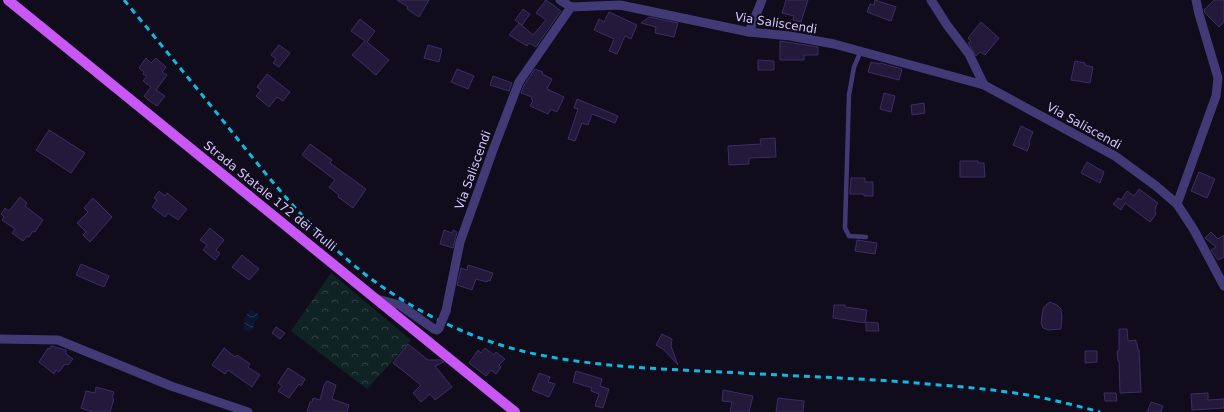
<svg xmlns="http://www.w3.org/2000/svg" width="1224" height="412" font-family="'DejaVu Sans',sans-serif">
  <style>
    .forest { fill: url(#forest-crowns) }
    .water { fill: url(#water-waves) }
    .building { fill: #23193b; stroke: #3d2d65 }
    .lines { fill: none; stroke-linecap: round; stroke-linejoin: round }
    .service { stroke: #423a77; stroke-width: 4.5 }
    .minor { stroke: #423a77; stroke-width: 9 }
    .primary { stroke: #c857f5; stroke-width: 10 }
    .rail { stroke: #0ebae3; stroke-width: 3; stroke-dasharray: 6 5; stroke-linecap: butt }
    .minor-bridge { stroke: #423a77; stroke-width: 9 }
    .labels { text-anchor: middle; stroke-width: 4; stroke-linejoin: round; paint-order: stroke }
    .street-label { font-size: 12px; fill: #d4c9fc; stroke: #100c1b }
  </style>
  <defs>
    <pattern id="forest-crowns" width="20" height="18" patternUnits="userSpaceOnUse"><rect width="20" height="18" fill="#102324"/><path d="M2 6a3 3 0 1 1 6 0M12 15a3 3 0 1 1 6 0" fill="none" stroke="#324245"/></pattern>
    <pattern id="water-waves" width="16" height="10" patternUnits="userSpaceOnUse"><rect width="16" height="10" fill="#0b1635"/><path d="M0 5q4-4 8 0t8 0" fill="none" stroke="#2e3753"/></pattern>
  </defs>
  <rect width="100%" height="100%" fill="#100c1b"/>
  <!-- forest -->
  <polygon class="forest" points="331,273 411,340 408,344 367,389 291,331"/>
  <!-- water -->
  <path class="water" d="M251,309L260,316L254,323L253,329C251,332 248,332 245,331C243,327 244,326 245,322L243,320Z"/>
  <!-- building -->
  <g class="building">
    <polygon points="397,0 429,0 419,17 407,9 408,7"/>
    <polygon points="546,0 561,11 536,47 529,43 527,46 509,35 519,23 533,35 546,20 536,13"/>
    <polygon points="786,0 808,0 801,22 793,20 794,16 782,13"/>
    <polygon points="875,0 896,7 891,21 867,12 870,4 874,5"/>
    <polygon points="1214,0 1224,0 1224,22 1219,27 1205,13 1204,10"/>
    <polygon points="523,9 530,14 522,25 515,20"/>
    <polygon points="609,12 637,25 631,39 625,36 617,54 609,51 614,39 594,30 599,19 604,22"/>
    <polygon points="649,17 678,23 674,37 655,33 656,27 641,23"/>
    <polygon points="360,19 375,31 367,42 389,60 376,75 352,55 365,41 351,31"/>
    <polygon points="981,22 999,38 985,55 980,52 976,56 968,43 971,41 968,38"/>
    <polygon points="780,41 818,47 818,55 804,55 804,60 780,60"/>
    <polygon points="279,45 290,53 279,67 273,63 276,59 271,55"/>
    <polygon points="428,45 442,49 439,62 424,58"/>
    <polygon points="146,58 151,63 156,58 166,67 162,72 167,75 156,90 165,96 157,106 148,100 144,96 151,87 143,81 147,76 143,74 144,72 139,68"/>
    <polygon points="758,60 774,61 774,70 758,70"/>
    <polygon points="1075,61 1085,63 1085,65 1093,67 1090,83 1071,80"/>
    <polygon points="871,62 880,64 880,63 902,69 899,80 868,72"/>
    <polygon points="457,69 474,76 468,89 451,82"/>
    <polygon points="535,69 543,72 542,74 552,79 547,89 564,97 557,112 551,109 548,114 530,106 533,100 531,99 532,97 521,93 524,85"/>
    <polygon points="267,74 290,92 283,101 277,97 269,107 256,96 261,90 257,87"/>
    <polygon points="493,76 512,83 509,91 490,85"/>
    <polygon points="884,93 895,96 891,112 880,109"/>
    <polygon points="577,99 618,116 615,123 592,114 588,125 582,123 575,141 568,139 578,109 574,108"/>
    <polygon points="924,103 925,113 912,115 911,105"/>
    <polygon points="1021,126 1033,132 1029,142 1030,144 1027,151 1013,145"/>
    <polygon points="49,130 85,153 71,173 36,150"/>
    <polygon points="775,138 776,157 749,158 749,164 729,165 728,146 761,144 760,139"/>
    <polygon points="310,144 332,160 330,163 366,189 353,208 338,197 339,195 329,187 335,180 302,155"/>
    <polygon points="960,161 978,161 978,163 984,163 985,177 960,177"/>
    <polygon points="1087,162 1104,172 1100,183 1081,173"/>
    <polygon points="1199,172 1215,179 1207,198 1191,191"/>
    <polygon points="851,178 865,178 865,182 873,182 873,196 864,196 864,194 850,194"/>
    <polygon points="1139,189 1158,203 1156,206 1155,212 1156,214 1150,222 1125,203 1121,210 1113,204 1118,198 1121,200 1127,191 1134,196"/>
    <polygon points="159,191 165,196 167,193 187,209 178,220 168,213 165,217 152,207 157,200 154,198"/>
    <polygon points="20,197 27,203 25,206 43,220 35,232 33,231 29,237 27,236 23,241 12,233 15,229 2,220 4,217 1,214 5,208 9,211"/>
    <polygon points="93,198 112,217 90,242 83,235 86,232 77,223 88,212 84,208"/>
    <polygon points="210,228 224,240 216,250 220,253 215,260 203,250 207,245 200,240"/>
    <polygon points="444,230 452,233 453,230 457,232 453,248 440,244"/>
    <polygon points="1211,232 1218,239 1224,235 1224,257 1218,260 1211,250 1216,247 1205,238"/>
    <polygon points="857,240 877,243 875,254 855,251"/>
    <polygon points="242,255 259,269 249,280 232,267"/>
    <polygon points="81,264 109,276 104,287 76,275"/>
    <polygon points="468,265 493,273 490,281 488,280 487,282 476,279 472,290 457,285 461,268 467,270"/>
    <polygon points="1050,302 1057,305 1061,309 1062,317 1061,329 1048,330 1043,328 1041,323 1043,309 1046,305"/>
    <polygon points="834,305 845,305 845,307 867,310 865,323 833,318"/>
    <polygon points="866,322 878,323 879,331 866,331"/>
    <polygon points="276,327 285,333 280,339 272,333"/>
    <polygon points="1119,329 1127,329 1128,341 1136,340 1136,343 1137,343 1138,350 1139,350 1141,392 1120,393 1119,361 1118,361 1117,351 1119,351"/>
    <polygon points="662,334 672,339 671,346 678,365 664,350 656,345"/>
    <polygon points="408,344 428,360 441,360 444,362 435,366 452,387 435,400 430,394 421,402 413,393 421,385 393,363"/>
    <polygon points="51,346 66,350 66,354 73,359 68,365 65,364 59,372 56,370 54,374 39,362 48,348 50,349"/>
    <polygon points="224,348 235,357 237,355 250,364 248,367 260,375 252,387 228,370 225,374 212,365"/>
    <polygon points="485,348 494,355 496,352 505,359 499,365 501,367 496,374 491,370 486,376 469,363 478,350 481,353"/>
    <polygon points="1085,351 1097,351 1097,362 1085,363"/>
    <polygon points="288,368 305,379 301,386 299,384 289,398 278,391 282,386 278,383"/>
    <polygon points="576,371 602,379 600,386 609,389 603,408 595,406 599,394 591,391 592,388 573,382"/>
    <polygon points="539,373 550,377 548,382 555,384 549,397 532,390"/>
    <polygon points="327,381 336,385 332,399 349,405 347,412 307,412 310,402 312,402 313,398 320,400 324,385"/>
    <polygon points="96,387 114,392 112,398 114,399 110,412 93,412 81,408 86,391 95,393"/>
    <polygon points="723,390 753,396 749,412 730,412 732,402 722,401"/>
    <polygon points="1104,393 1116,393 1117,401 1105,401"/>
    <polygon points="1208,393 1208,400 1224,399 1224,408 1192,410 1191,394"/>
    <polygon points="778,398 804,401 803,412 776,412"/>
    <polygon points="1151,402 1163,406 1161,412 1147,412"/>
  </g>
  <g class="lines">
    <!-- service -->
    <polyline class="service" points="861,51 854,67 849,95 845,228 849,236 866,237"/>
    <!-- minor -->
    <g class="minor">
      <polyline points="560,0 571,7"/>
      <polyline points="931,0 947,25 969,54 984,85"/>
      <polyline points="571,7 620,5 749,32 790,36 834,44 984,85 1115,156 1156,186 1177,204 1194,230 1224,286"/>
      <polyline points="749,32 762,0"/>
      <polyline points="1177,204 1216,96 1218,78 1199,14 1196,0"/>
      <polyline points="377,299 400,305 434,329 437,330 439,328"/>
      <polyline points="446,311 460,242 493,150 519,82 571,7"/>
      <polyline points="0,339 58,340 171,386 248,412"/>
    </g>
    <!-- primary -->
    <polyline class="primary" points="8,0 515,412"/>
    <!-- rail -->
    <path class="rail" d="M124,0C158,41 191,81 224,122C268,177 311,232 366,275C412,310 466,337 522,351C594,368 668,369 741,373C796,376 850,378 905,382C937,385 969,387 1000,391C1034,395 1067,403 1100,412"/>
    <!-- minor-bridge -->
    <polyline class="minor-bridge" points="439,328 446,311"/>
  </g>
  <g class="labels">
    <!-- street labels -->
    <g class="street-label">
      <text transform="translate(776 23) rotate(9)" y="4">Via Saliscendi</text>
      <text transform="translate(1084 126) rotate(29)" y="4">Via Saliscendi</text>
      <text transform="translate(473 170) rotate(-70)" y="4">Via Saliscendi</text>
      <text transform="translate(270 196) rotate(39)" y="4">Strada Statale 172 dei Trulli</text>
    </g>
  </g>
</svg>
